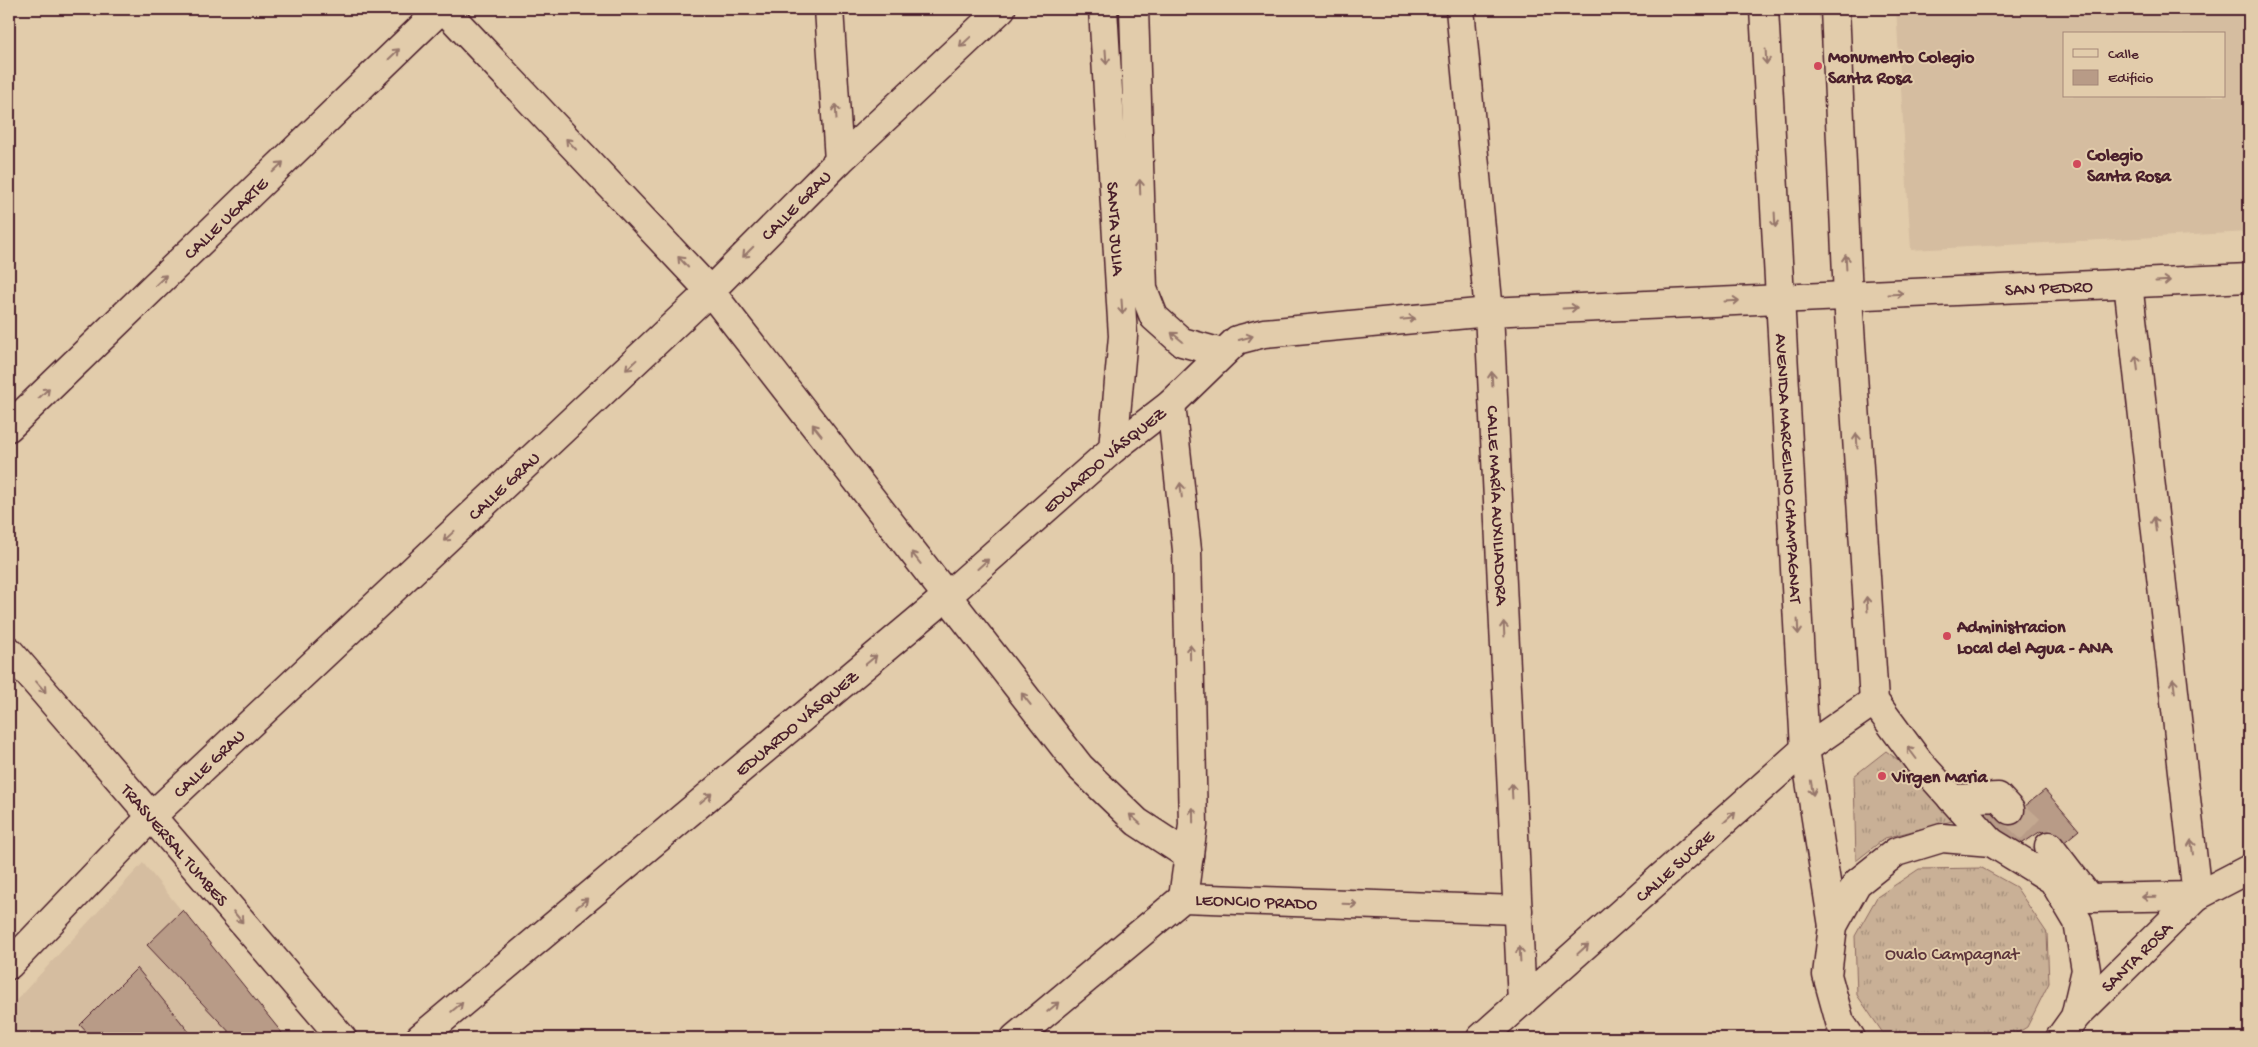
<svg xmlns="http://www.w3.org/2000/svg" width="2258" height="1047" font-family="'Gochi Hand',sans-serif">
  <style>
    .built { fill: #d5bda0; fill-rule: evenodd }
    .grass { fill: url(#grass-tufts); stroke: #8a6860 }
    .building { fill: #b89b87; stroke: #4a1f2b }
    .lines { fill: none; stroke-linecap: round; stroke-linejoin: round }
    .minor-tunnel { stroke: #c4a991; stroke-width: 28; stroke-dasharray: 28 14; stroke-linecap: butt }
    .minor-casing { stroke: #4a1f2b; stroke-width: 31 }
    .major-casing { stroke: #4a1f2b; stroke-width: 31 }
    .minor { stroke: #e2ccab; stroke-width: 28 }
    .major { stroke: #e2ccab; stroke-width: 28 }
    .oneway { stroke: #96766b }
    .poi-dot { fill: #d1495b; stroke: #e2ccab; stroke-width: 2 }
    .labels { text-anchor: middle; stroke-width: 4; stroke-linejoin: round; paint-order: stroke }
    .poi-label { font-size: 18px; font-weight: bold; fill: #4a1f2b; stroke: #e2ccab; text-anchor: start }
    .street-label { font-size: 18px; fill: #4a1f2b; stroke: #e2ccab }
    .park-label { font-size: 18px; fill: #5d353b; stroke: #e2ccab }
  </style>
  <defs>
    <pattern id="grass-tufts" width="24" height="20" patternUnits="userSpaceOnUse" patternTransform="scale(1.25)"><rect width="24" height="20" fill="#c9b096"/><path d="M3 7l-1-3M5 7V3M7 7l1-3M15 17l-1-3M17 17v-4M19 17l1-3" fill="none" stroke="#a58f7b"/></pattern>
  </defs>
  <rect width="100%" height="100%" fill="#e2ccab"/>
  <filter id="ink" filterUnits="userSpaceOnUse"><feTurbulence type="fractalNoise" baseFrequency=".02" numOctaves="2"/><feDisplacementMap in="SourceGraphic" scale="10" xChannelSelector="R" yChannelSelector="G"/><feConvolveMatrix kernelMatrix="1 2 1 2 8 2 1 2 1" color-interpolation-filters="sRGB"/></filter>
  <g filter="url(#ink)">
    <!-- built -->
    <g class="built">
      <path d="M1896,9H2249V232L1911,250ZM2064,34H2224V96H2064Z"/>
      <polygon points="143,863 285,1038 9,1038 9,1008"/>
    </g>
    <!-- grass -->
    <g class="grass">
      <polygon points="1886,751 1912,770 1952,821 1885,838 1856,861 1854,776"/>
      <polygon points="1982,868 2016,887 2047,933 2049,983 2027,1027 2009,1038 1889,1038 1885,1036 1857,995 1855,936 1877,897 1919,869"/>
    </g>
    <!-- building -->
    <g class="building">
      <polygon points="2045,790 2079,830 2056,849 2041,831 2014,849 1981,813 2003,794 2019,811"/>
      <polygon points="183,910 286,1038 235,1038 147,945"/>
      <polygon points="137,968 194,1038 92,1038 80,1025"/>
    </g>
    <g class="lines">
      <!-- minor-tunnel -->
      <polyline class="minor-tunnel" points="2010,810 2049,846"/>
      <defs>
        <g id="minor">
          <polyline points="444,9 710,291 1080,767 1137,822 1189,856"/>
          <polyline points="829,9 839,161"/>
          <path id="s1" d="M1103,9L1123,336L1113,449"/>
          <polyline points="1134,9 1143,289 1154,317 1182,342 1222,353"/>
          <path id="s2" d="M1460,9L1489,312L1522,1002"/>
          <polyline points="2128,283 2197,896"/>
          <polyline points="1171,404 1187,550 1193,825 1183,898"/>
          <path id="s3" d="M9,427L441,9"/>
          <path id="s4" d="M9,651L342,1038"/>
          <polyline points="1952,799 1998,797 2010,810"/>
          <polyline points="2049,846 2089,898"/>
          <path id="s5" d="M9,965L152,816L710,291L839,161L1001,9"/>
          <path id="s6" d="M420,1038L946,597L1113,449L1171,404L1237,340L1264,333L1489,312L2249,278"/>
          <path id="s7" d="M1015,1038L1183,898L1518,910"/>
          <path id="s8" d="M1481,1038L1805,749L1874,701"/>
        </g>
        <g id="major">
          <path id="s9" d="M1764,9L1805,749L1833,926"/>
          <polyline points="1835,9 1848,297 1874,701 1919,762 1991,842"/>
          <polyline points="2053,880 2089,898 2197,896"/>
          <path id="s10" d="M2075,1017L2197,896L2249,869"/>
          <polyline points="1851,1038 1840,1022 1827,975 1833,926 1857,883 1896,852 1942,838 1991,842 2053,880 2078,922 2086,970 2075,1017 2060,1038"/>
        </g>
      </defs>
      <!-- minor casing -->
      <use href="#minor" class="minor-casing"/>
      <!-- major casing -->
      <use href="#major" class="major-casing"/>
      <!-- minor -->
      <use href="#minor" class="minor"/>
      <!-- major -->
      <use href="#major" class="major"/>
    </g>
    <!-- one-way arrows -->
    <defs><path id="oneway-shaft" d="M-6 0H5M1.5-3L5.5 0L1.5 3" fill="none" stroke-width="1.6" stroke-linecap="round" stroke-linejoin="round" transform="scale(1.25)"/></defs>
    <g class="oneway">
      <use href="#oneway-shaft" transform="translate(965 42) rotate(137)"/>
      <use href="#oneway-shaft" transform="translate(394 54) rotate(-44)"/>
      <use href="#oneway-shaft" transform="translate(1106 57) rotate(86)"/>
      <use href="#oneway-shaft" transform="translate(1766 57) rotate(87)"/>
      <use href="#oneway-shaft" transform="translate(836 112) rotate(-94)"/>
      <use href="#oneway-shaft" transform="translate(571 144) rotate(-133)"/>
      <use href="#oneway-shaft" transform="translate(278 167) rotate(-44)"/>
      <use href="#oneway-shaft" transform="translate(1140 187) rotate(-92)"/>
      <use href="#oneway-shaft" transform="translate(1775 220) rotate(87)"/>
      <use href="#oneway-shaft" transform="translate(748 252) rotate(135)"/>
      <use href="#oneway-shaft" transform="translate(683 262) rotate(-133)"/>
      <use href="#oneway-shaft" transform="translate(1846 262) rotate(-93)"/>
      <use href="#oneway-shaft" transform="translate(161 280) rotate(-44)"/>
      <use href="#oneway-shaft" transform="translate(2163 281) rotate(-3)"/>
      <use href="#oneway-shaft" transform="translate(1896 294) rotate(-3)"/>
      <use href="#oneway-shaft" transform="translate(1732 301) rotate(-3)"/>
      <use href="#oneway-shaft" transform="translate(1122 307) rotate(86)"/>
      <use href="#oneway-shaft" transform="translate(1570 308) rotate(-3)"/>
      <use href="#oneway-shaft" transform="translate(1408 319) rotate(-5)"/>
      <use href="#oneway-shaft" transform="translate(1177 337) rotate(-141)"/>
      <use href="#oneway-shaft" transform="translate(1246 338) rotate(-15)"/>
      <use href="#oneway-shaft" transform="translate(2137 363) rotate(-97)"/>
      <use href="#oneway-shaft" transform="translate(631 365) rotate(137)"/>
      <use href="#oneway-shaft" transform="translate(1492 379) rotate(-93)"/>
      <use href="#oneway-shaft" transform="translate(44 393) rotate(-44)"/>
      <use href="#oneway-shaft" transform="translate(817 430) rotate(-128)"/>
      <use href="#oneway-shaft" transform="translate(1857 441) rotate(-94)"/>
      <use href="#oneway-shaft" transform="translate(1181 490) rotate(-96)"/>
      <use href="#oneway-shaft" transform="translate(2155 524) rotate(-97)"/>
      <use href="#oneway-shaft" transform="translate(449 536) rotate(137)"/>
      <use href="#oneway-shaft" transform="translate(916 558) rotate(-128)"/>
      <use href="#oneway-shaft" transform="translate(983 564) rotate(-42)"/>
      <use href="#oneway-shaft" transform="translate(1867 604) rotate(-94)"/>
      <use href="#oneway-shaft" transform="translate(1798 627) rotate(87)"/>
      <use href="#oneway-shaft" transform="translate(1504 629) rotate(-93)"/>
      <use href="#oneway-shaft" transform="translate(1190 652) rotate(-91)"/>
      <use href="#oneway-shaft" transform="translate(871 660) rotate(-40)"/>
      <use href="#oneway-shaft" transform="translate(2174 686) rotate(-97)"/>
      <use href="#oneway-shaft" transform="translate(41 687) rotate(49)"/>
      <use href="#oneway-shaft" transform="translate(1026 699) rotate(-128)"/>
      <use href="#oneway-shaft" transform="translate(1912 753) rotate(-127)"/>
      <use href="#oneway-shaft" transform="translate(1812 788) rotate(81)"/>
      <use href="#oneway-shaft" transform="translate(1512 791) rotate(-93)"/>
      <use href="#oneway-shaft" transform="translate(706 798) rotate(-40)"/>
      <use href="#oneway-shaft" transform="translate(1193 815) rotate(-91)"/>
      <use href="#oneway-shaft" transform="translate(1730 817) rotate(-42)"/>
      <use href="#oneway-shaft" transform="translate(1135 819) rotate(-139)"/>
      <use href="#oneway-shaft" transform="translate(2192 847) rotate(-97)"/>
      <use href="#oneway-shaft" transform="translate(2149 897) rotate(179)"/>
      <use href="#oneway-shaft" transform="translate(582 903) rotate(-40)"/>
      <use href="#oneway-shaft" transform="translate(1350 904) rotate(2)"/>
      <use href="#oneway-shaft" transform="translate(238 917) rotate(50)"/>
      <use href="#oneway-shaft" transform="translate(1583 949) rotate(-42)"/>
      <use href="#oneway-shaft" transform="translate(1520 954) rotate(-93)"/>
      <use href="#oneway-shaft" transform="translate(457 1007) rotate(-40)"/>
      <use href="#oneway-shaft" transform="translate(1053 1007) rotate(-40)"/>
    </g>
  </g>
  <!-- markers -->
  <g class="poi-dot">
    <circle cx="1818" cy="66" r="5"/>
    <circle cx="2077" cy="164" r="5"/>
    <circle cx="1947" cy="636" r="5"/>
    <circle cx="1882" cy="776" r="5"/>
  </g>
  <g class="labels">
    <!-- poi labels -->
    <g class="poi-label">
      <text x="1828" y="62">Monumento Colegio<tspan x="1828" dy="21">Santa Rosa</tspan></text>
      <text x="2087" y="160">Colegio<tspan x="2087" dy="21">Santa Rosa</tspan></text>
      <text x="1957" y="632">Administracion<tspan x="1957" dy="21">Local del Agua - ANA</tspan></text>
      <text x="1892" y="782">Virgen Maria</text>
    </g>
    <!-- street labels -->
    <g class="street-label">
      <text dy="6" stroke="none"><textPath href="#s5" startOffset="1094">CALLE GRAU</textPath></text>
      <text dy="6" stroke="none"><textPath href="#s3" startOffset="301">CALLE UGARTE</textPath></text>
      <text dy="6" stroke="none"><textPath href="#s1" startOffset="220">SANTA JULIA</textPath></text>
      <text dy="6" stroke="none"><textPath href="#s6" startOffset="1889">SAN PEDRO</textPath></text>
      <text dy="6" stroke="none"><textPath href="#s6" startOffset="896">EDUARDO VÁSQUEZ</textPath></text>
      <text dy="6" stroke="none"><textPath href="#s9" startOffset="460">AVENIDA MARCELINO CHAMPAGNAT</textPath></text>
      <text dy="6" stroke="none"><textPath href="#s5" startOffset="689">CALLE GRAU</textPath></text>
      <text dy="6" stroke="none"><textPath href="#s2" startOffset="498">CALLE MARÍA AUXILIADORA</textPath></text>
      <text dy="6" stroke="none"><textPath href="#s6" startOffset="491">EDUARDO VÁSQUEZ</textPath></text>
      <text dy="6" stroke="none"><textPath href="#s5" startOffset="284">CALLE GRAU</textPath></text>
      <text dy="6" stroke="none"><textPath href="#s4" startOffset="255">TRASVERSAL TUMBES</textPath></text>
      <text dy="6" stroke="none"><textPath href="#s8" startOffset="259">CALLE SUCRE</textPath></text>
      <text dy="6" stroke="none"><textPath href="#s7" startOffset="292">LEONCIO PRADO</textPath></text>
      <text dy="6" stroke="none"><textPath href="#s10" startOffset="86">SANTA ROSA</textPath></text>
    </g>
    <!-- park labels -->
    <g class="park-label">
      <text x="1952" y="959">Ovalo Campagnat</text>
    </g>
  </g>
  <!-- margin -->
  <rect width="2258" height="1047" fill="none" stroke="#e2ccab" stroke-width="30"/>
  <rect x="15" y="15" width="2228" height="1017" fill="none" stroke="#4a1f2b" stroke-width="2" filter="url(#ink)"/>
  <!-- legend -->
  <rect x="2063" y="32" width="162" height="65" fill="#e2ccab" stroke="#a58778"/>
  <rect x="2073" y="49" width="25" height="8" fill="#e2ccab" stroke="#a58778"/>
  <text x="2108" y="58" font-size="15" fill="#4a1f2b">Calle</text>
  <rect x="2073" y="70" width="25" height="15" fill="#b89b87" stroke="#a58778"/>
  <text x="2108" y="82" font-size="15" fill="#4a1f2b">Edificio</text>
</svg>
